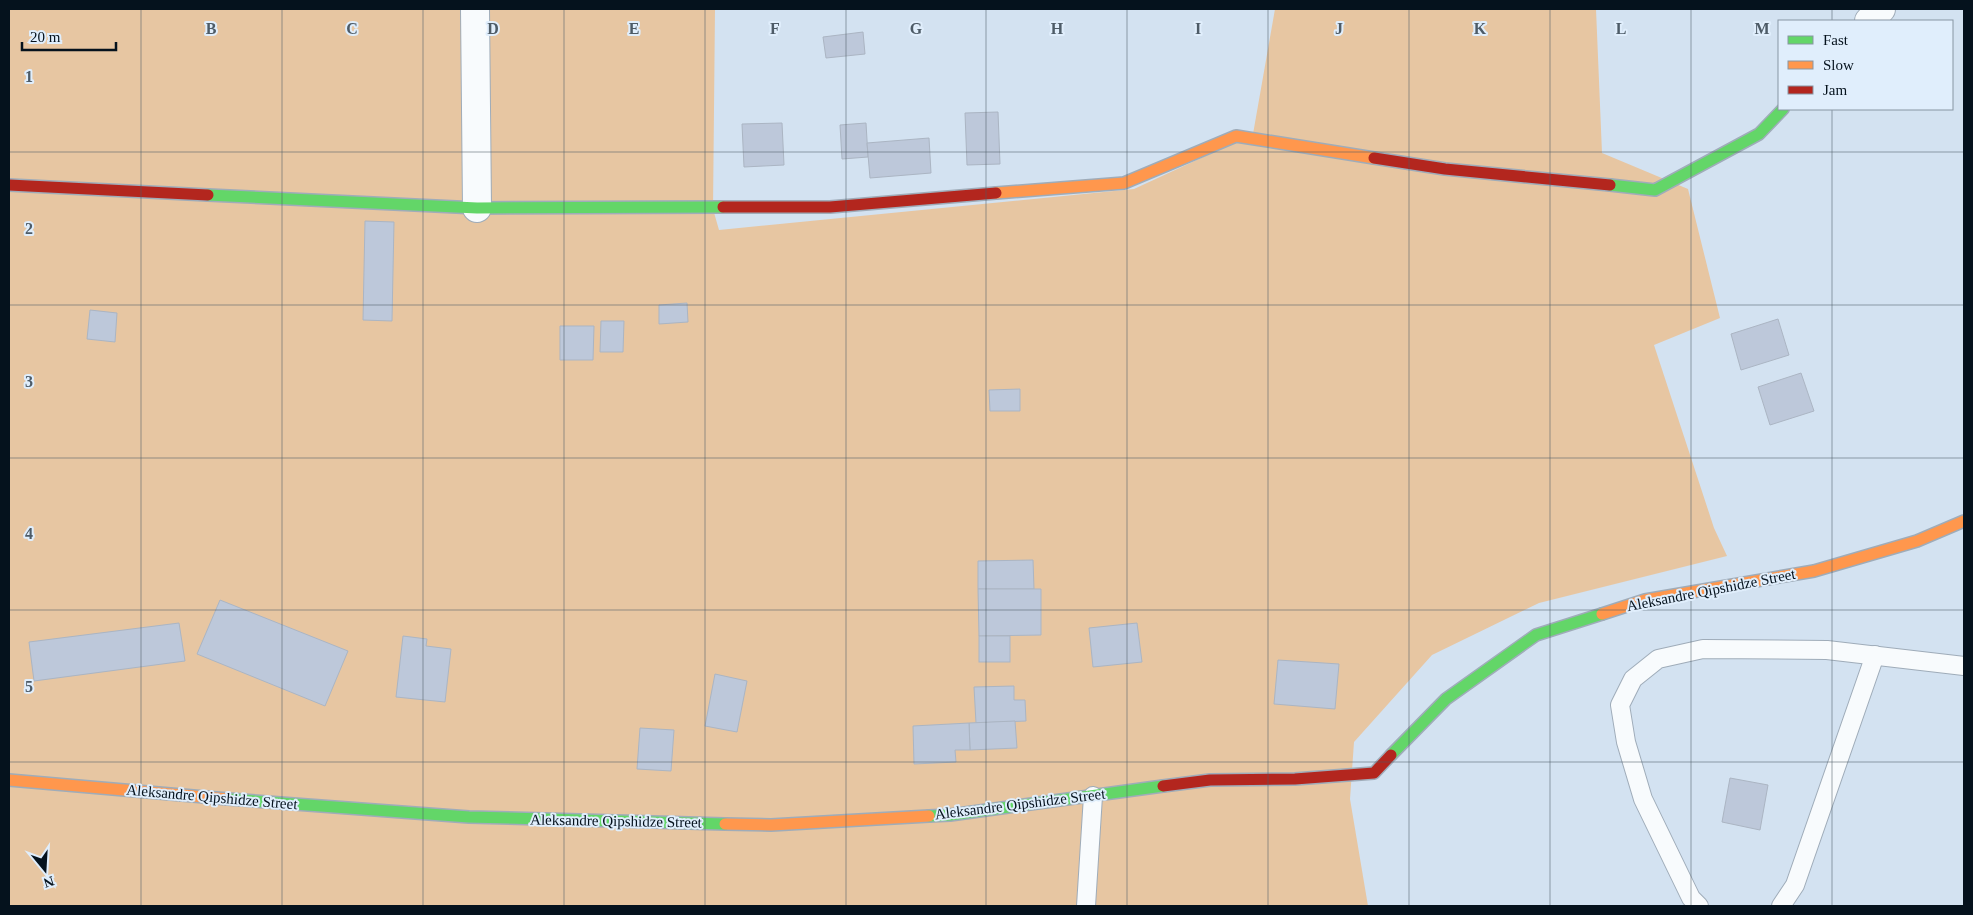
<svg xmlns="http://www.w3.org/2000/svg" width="1973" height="915" font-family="'Times New Roman',serif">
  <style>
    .green { fill: #e7c6a2 }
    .building { fill: #bdc8da; stroke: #abb5c3 }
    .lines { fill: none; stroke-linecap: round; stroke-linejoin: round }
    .lane-casing { stroke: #9facb9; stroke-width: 20 }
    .street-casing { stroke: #9facb9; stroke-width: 30 }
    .fast-casing { stroke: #9facb9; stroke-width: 14 }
    .slow-casing { stroke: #9facb9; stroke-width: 14 }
    .jam-casing { stroke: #9facb9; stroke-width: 14 }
    .lane { stroke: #f8fbfd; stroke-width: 18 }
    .street { stroke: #f8fbfd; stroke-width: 28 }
    .fast { stroke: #63d668; stroke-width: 11 }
    .slow { stroke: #ff974d; stroke-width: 11 }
    .jam { stroke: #b3261e; stroke-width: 11 }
    .grid { fill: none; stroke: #4d5b67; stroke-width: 1; stroke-opacity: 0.55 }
    .labels { text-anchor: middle; stroke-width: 4; stroke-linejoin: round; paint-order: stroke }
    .street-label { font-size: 15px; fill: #05121d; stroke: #e0eefc }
    .grid-label { font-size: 16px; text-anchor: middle; font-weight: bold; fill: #4d5b67; stroke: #e0eefc; stroke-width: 4; stroke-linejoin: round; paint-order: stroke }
  </style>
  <rect width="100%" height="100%" fill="#d3e2f1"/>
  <!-- green -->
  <polygon class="green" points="9,9 715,9 713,209 719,230 1134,189 1253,134 1275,9 1596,9 1602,153 1688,189 1720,318 1654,345 1714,528 1727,556 1539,603 1432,655 1354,742 1350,799 1368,906 9,906"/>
  <!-- building -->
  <g class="building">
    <polygon points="863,32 865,54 826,58 823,37"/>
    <polygon points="998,112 1000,164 967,165 965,113"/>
    <polygon points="782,123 784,165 744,167 742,124"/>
    <polygon points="866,123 868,157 842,159 840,125"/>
    <polygon points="929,138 931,173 870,178 867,143"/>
    <polygon points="365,221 394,222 392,321 363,320"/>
    <polygon points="687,303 688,322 659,324 659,305"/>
    <polygon points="90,310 117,313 115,342 87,339"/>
    <polygon points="1778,319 1789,355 1741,370 1731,334"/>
    <polygon points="601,321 624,321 623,352 600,352"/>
    <polygon points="560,326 594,326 593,360 560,360"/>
    <polygon points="1801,373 1814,411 1770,425 1758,387"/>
    <polygon points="1020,389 1020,411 990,411 989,390"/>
    <polygon points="1033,560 1034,589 978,589 978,561"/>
    <polygon points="978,589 1041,589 1041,635 979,636"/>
    <polygon points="220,600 348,651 325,706 197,654"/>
    <polygon points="179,623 185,661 34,681 29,642"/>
    <polygon points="1137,623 1142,662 1093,667 1089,628"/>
    <polygon points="403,636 427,639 426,646 451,649 445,702 396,697"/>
    <rect x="979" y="636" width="31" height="26"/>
    <polygon points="1278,660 1339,664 1335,709 1274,704"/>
    <polygon points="715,674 747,681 737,732 705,726"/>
    <polygon points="1014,686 1014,700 1025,700 1026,721 976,723 974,687"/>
    <polygon points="1015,721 1017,748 970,750 969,723"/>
    <polygon points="969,723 970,750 955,750 956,762 914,764 913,726"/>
    <polygon points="640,728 674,730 671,771 637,769"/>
    <polygon points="1730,778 1768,785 1760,830 1722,822"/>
  </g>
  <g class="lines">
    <defs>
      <g id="lane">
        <polyline points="1086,906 1093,796"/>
        <polyline points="1699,906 1691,898 1643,799 1626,742 1620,705 1633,679 1658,659 1703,649 1827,650 1964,666"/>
        <polyline points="1781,906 1795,885 1875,655"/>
      </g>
      <g id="street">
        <polyline points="475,9 477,208"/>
        <polyline points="1869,21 1881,9"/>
      </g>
      <g id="fast">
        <polyline points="1610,185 1655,190 1759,134 1783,109"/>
        <polyline points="208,195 477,208 723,207"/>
        <polyline points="1391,755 1446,699 1536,635 1602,614"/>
        <polyline points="228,799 469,817 725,824"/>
        <polyline points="929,816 950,815 1163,786"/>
      </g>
      <g id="slow">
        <polyline points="996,193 1124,183 1236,136 1374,158"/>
        <polyline points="1602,614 1645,600 1814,571 1917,541 1964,521"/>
        <polyline points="9,780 228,799"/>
        <polyline points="725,824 771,825 929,816"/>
      </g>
      <g id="jam">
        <polyline points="1374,158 1445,169 1610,185"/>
        <polyline points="9,185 208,195"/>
        <polyline points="723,207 830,207 996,193"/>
        <polyline points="1163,786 1210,780 1295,779 1374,773 1391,755"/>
      </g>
    </defs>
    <!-- lane casing -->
    <use href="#lane" class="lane-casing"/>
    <!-- street casing -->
    <use href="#street" class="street-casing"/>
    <!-- fast casing -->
    <use href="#fast" class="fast-casing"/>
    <!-- slow casing -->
    <use href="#slow" class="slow-casing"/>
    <!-- jam casing -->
    <use href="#jam" class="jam-casing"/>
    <!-- lane -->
    <use href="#lane" class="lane"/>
    <!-- street -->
    <use href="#street" class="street"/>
    <!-- fast -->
    <use href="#fast" class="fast"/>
    <!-- slow -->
    <use href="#slow" class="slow"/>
    <!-- jam -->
    <use href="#jam" class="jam"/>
  </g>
  <!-- grid -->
  <path class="grid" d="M141,9V906M282,9V906M423,9V906M564,9V906M705,9V906M846,9V906M986,9V906M1127,9V906M1268,9V906M1409,9V906M1550,9V906M1691,9V906M1832,9V21M1832,109V906M9,152H1964M9,305H1964M9,458H1964M9,610H1964M9,762H1964"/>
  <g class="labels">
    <!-- street labels -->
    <g class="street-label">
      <text transform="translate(1711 590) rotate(-11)" y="5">Aleksandre Qipshidze Street</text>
      <text transform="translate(212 797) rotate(5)" y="5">Aleksandre Qipshidze Street</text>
      <text transform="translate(1020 804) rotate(-7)" y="5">Aleksandre Qipshidze Street</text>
      <text transform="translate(616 821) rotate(1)" y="5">Aleksandre Qipshidze Street</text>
    </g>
  </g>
  <g class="grid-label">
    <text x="211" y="34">B</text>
    <text x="352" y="34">C</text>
    <text x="493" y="34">D</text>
    <text x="634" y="34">E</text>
    <text x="775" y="34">F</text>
    <text x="916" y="34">G</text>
    <text x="1057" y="34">H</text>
    <text x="1198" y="34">I</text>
    <text x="1339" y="34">J</text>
    <text x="1480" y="34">K</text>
    <text x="1621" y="34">L</text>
    <text x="1762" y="34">M</text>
    <text x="29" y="82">1</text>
    <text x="29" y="234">2</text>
    <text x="29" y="387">3</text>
    <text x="29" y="539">4</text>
    <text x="29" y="692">5</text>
  </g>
  <!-- border -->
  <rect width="1973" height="915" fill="none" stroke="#05121d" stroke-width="20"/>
  <!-- legend -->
  <rect x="1778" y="20" width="175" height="90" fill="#e0eefc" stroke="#8896a3"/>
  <rect x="1788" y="36" width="25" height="8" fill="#63d668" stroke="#8896a3"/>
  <text x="1823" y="45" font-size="15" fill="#05121d">Fast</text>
  <rect x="1788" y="61" width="25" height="8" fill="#ff974d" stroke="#8896a3"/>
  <text x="1823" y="70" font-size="15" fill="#05121d">Slow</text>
  <rect x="1788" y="86" width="25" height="8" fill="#b3261e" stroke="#8896a3"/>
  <text x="1823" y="95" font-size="15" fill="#05121d">Jam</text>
  <!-- north arrow -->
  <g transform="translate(45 870) rotate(162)" stroke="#e0eefc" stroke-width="4" paint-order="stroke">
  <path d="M0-4L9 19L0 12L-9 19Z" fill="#05121d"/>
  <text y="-8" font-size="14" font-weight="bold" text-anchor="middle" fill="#05121d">N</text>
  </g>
  <!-- scale -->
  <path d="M22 42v8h94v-8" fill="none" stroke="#05121d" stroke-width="2.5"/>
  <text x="30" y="42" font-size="15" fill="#05121d" stroke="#e0eefc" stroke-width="4" paint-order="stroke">20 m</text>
</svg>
